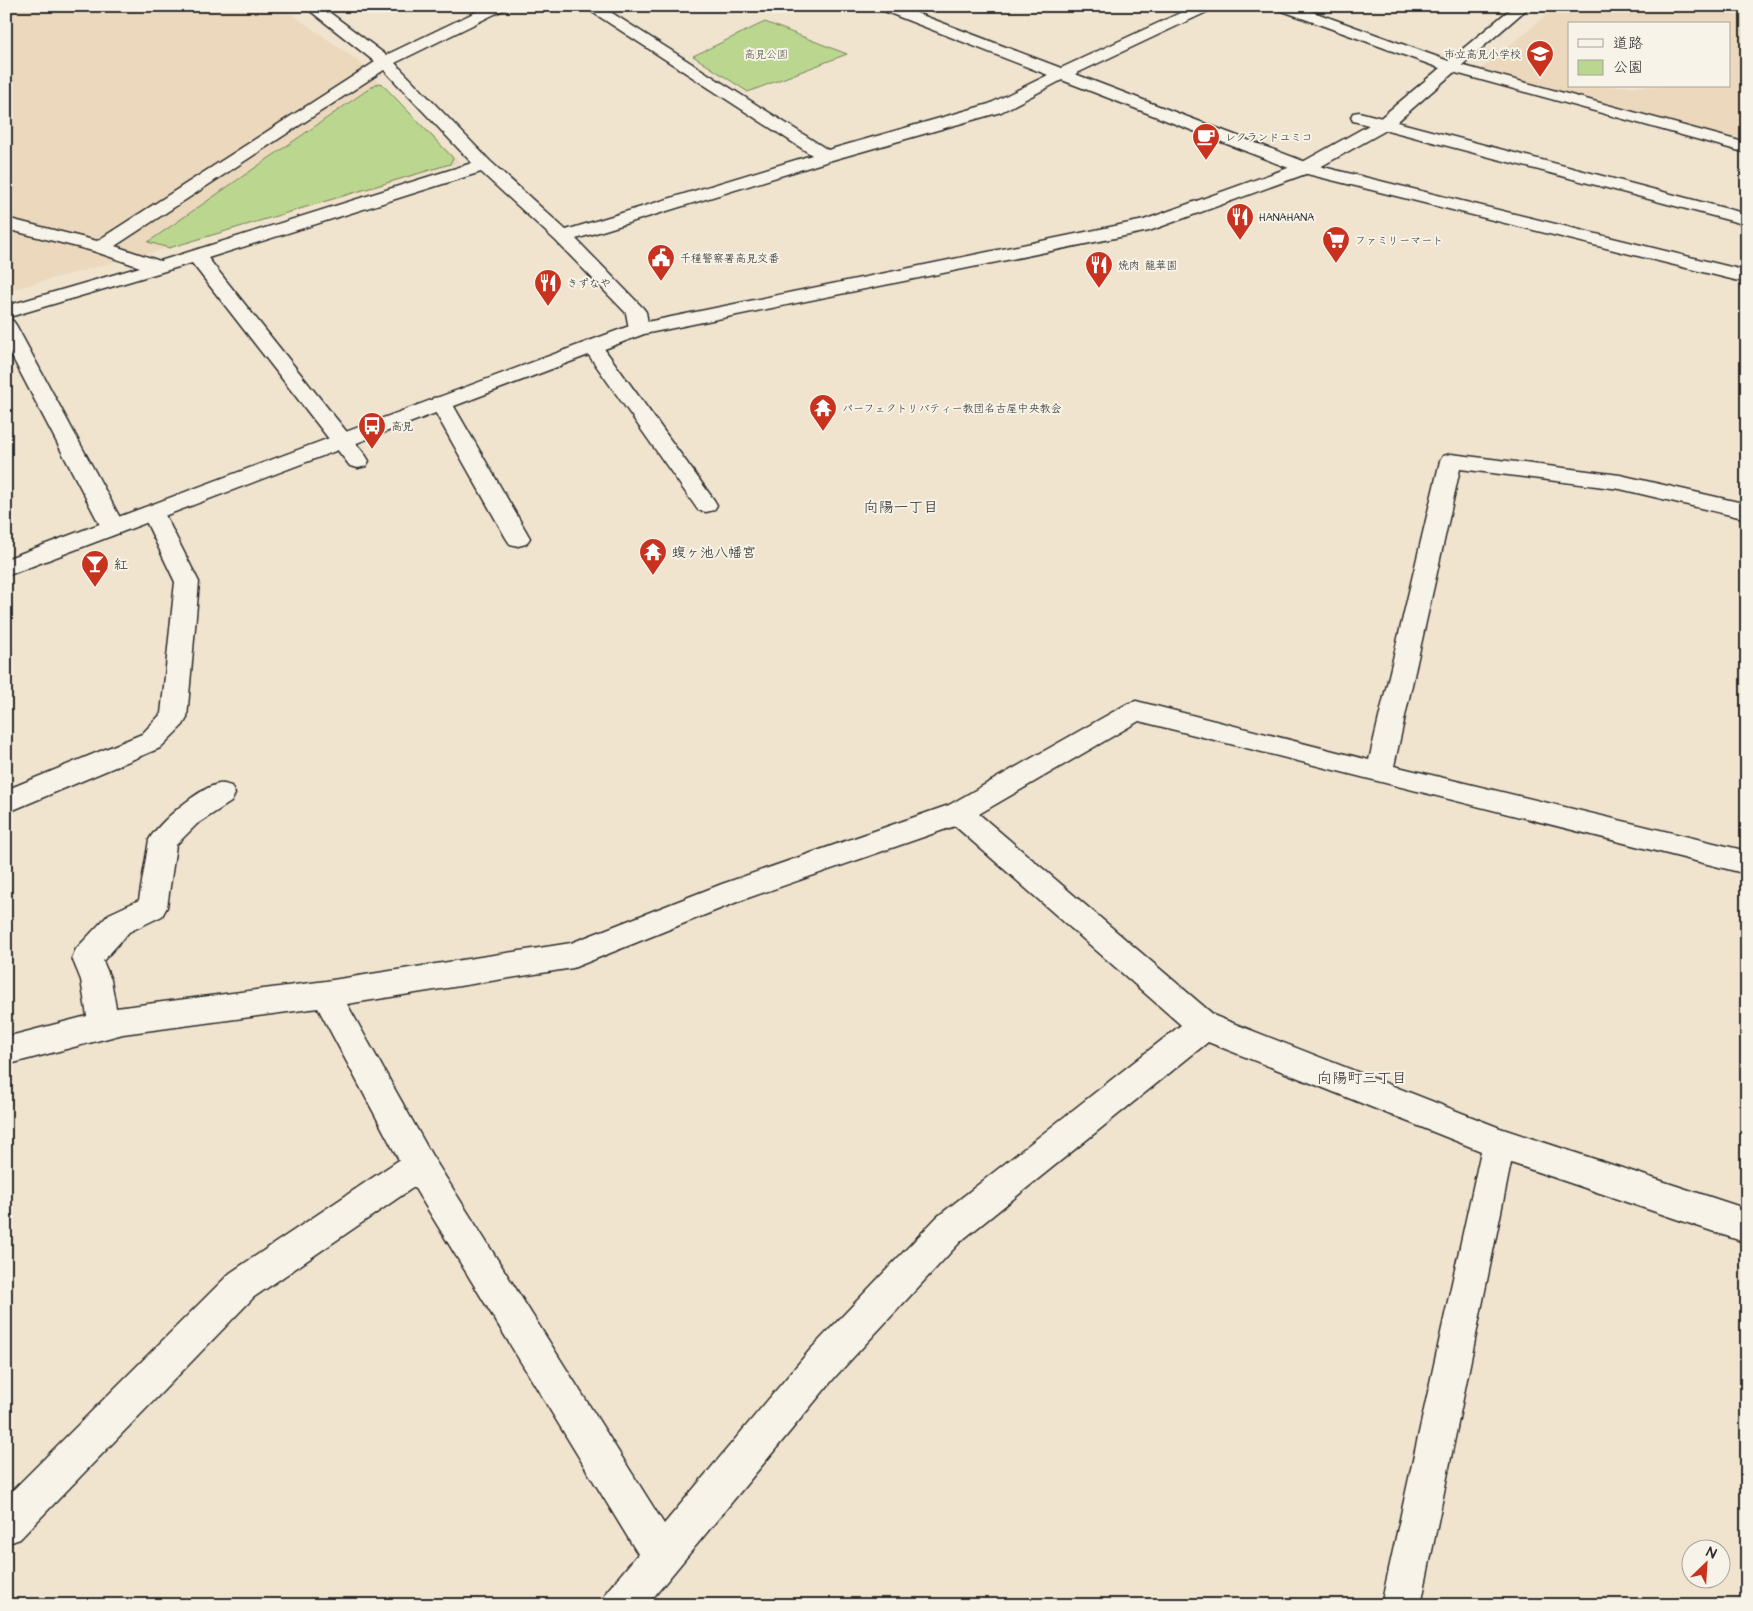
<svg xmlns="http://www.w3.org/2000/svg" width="1753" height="1611" font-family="'Architects Daughter','Klee One',sans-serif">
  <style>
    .built { fill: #ecd9bd; fill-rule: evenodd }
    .green { fill: #bbd78f; stroke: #73815d }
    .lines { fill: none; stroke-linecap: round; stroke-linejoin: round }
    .street-casing { stroke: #2b2b2b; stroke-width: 3 }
    .secondary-casing { stroke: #2b2b2b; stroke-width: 3 }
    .street { fill: #f7f3e8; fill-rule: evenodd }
    .secondary { fill: #f7f3e8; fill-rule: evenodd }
    .labels { text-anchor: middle; stroke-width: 4; stroke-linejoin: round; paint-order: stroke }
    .far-park-label { font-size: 11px; fill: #4f5644; stroke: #f7f3e8 }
    .far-poi-label { font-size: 11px; fill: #2b2b2b; stroke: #f7f3e8; text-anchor: start }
    .poi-label { font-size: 14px; fill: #2b2b2b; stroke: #f7f3e8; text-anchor: start }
    .neighbourhood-label { font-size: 15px; fill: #2b2b2b; stroke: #f7f3e8 }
  </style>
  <rect width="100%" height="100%" fill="#f1e4cf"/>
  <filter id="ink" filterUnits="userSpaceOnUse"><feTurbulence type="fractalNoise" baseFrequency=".02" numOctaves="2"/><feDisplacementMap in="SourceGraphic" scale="10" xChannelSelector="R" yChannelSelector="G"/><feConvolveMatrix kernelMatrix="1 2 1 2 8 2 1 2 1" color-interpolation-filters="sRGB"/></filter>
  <g filter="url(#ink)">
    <!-- built -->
    <g class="built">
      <polygon points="6,6 280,6 357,60 461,163 169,248 6,291"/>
      <path d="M1557,6H1747V141L1480,70ZM1569,24H1729V86H1569Z"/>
    </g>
    <!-- green -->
    <g class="green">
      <polygon points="765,22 847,54 748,92 693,56"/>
      <polygon points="381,83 453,158 450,164 169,248 148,242 376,84"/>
    </g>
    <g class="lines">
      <defs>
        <g id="street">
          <path d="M304,6H321L386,55L488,6H507L505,9L395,63L490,161L566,230L812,155L583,6H601L828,150L989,104L1048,75L879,9L877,6H898L1061,68L1195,6H1215L1213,9L1075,74L1311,164L1747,271V283L1299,172L1062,80L1001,112L832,160L576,239L643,308L646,312L649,329L646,333L639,335L632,333L629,329L626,313L556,241L481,172L208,258L366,456L369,461L366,466L358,468L350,466L192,263L6,318V306L140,267L93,251L6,229V218L97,241L375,62ZM384,70L472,163L160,261L115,246Z"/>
          <polygon points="1275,6 1297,6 1457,64 1747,143 1747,153 1445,70 1277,9"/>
          <polygon points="1359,112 1747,214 1747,225 1353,121 1351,117 1353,113"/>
          <polygon points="6,319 13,321 16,325 125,527 121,532 113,535 105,532 101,527 6,345"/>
          <polygon points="593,341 600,343 714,500 717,505 714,510 706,512 698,510 583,347 586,343"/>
          <polygon points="441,397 449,398 452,403 530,538 526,544 518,546 510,544 506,538 430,403 433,398"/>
          <path d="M1451,454L1620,475L1747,504V519L1620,489L1460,469L1394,766L1747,851V874L1139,721L979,814L1215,1016L1500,1128L1747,1209V1243L1511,1163L1421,1605H1381L1481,1151L1208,1042L961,1241L835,1377L647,1605H601L607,1591L638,1554L414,1187L254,1297L20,1539L6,1544V1497L230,1273L399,1160L318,1008L123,1034L6,1065V1037L87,1016L81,980L72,958L76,949L109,914L139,900L149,840C158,823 200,787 219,784C223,783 227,785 231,786L235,794L231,802L197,824L176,845L167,907L162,916L129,932L103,961L111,980L116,1008L326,981L571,943L722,884L949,805L1127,704L1136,701L1369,760L1440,461L1443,456ZM955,826L1181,1025L937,1217L809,1351L664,1524L431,1154L347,1004L573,968L742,900Z"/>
          <polygon points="153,505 161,508 164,513 199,582 187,718 183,725 160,748 6,813 6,790 142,734 161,714 175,582 142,513 145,508"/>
        </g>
        <polygon id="secondary" points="1514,6 1530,6 1390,128 1311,172 1149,231 644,334 6,576 6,559 632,325 1144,220 1299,164 1378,120"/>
      </defs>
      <!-- street casing -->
      <use href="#street" class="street-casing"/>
      <!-- secondary casing -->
      <use href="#secondary" class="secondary-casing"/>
      <!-- street -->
      <use href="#street" class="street"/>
      <!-- secondary -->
      <use href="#secondary" class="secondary"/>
    </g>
  </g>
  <!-- icons -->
  <defs>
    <symbol id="school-pin" viewBox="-11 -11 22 30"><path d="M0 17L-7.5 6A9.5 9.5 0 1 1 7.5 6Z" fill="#c8321e" stroke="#f7f3e8"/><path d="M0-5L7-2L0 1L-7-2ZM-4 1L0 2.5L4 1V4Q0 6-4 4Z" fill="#fff"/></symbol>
    <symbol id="cafe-pin" viewBox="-11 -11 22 30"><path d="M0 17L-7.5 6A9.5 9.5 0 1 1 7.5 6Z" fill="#c8321e" stroke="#f7f3e8"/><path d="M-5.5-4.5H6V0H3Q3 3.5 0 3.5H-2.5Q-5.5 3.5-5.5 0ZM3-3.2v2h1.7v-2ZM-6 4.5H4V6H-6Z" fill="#fff"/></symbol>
    <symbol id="restaurant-pin" viewBox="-11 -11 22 30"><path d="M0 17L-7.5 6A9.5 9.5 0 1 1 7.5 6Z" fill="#c8321e" stroke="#f7f3e8"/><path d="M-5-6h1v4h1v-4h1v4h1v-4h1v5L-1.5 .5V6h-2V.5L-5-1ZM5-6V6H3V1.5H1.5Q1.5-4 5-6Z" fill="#fff"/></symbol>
    <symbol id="supermarket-pin" viewBox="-11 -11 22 30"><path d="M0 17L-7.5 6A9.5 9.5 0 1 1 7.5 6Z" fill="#c8321e" stroke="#f7f3e8"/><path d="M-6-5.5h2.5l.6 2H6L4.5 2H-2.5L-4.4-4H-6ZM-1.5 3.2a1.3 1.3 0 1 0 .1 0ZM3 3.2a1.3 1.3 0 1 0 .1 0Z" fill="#fff"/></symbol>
    <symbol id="civic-pin" viewBox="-11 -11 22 30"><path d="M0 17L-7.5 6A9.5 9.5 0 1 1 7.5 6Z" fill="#c8321e" stroke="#f7f3e8"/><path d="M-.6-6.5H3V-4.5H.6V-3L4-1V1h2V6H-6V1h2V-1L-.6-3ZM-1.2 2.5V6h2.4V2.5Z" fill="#fff"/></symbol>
    <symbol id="temple-pin" viewBox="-11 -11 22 30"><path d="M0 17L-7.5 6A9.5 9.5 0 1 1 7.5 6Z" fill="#c8321e" stroke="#f7f3e8"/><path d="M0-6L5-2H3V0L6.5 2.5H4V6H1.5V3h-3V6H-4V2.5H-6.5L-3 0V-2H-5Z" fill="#fff"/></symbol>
    <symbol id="bus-pin" viewBox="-11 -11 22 30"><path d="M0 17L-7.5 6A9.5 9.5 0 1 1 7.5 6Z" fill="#c8321e" stroke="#f7f3e8"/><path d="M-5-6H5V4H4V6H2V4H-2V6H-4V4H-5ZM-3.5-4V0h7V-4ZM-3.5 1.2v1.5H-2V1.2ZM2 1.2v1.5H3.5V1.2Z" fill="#fff"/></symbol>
    <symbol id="bar-pin" viewBox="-11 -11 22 30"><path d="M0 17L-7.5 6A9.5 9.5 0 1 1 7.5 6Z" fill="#c8321e" stroke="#f7f3e8"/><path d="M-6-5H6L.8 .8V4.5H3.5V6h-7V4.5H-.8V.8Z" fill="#fff"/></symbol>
  </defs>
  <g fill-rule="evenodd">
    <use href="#school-pin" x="1524" y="38" width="32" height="43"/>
    <use href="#cafe-pin" x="1190" y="121" width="32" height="43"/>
    <use href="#restaurant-pin" x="1224" y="201" width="32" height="43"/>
    <use href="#supermarket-pin" x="1320" y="224" width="32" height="43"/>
    <use href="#civic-pin" x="645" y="242" width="32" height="43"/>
    <use href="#restaurant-pin" x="1083" y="249" width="32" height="43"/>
    <use href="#restaurant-pin" x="532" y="267" width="32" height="43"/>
    <use href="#temple-pin" x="807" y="392" width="32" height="43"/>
    <use href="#bus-pin" x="356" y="410" width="32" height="43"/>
    <use href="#temple-pin" x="637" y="536" width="32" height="43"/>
    <use href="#bar-pin" x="79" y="548" width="32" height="43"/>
  </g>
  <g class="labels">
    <!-- far-park labels -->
    <g class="far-park-label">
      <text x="766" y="58">高見公園</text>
    </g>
    <!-- far-poi labels -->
    <g class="far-poi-label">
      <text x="1521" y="58" text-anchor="end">市立高見小学校</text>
      <text x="1225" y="141">レクランドユミコ</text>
      <text x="1259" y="221">HANAHANA</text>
      <text x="1355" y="244">ファミリーマート</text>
      <text x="680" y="262">千種警察署高見交番</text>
      <text x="1118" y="269">焼肉 龍華園</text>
      <text x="567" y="287">きずなや</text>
      <text x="842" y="412">パーフェクトリバティー教団名古屋中央教会</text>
      <text x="391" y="430">高見</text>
    </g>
    <!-- poi labels -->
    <g class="poi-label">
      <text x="672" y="557">蝮ヶ池八幡宮</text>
      <text x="114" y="569">紅</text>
    </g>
    <!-- neighbourhood labels -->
    <g class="neighbourhood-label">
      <text x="901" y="512">向陽一丁目</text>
      <text x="1362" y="1083">向陽町三丁目</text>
    </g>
  </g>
  <!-- margin -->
  <rect width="1753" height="1611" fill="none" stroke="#f7f3e8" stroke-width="25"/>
  <rect x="12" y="12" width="1728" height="1586" fill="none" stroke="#2b2b2b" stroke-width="2" filter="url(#ink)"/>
  <!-- legend -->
  <rect x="1568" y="22" width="162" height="65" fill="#f7f3e8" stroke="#a5a39c"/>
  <rect x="1578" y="39" width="25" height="8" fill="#f7f3e8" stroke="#a5a39c"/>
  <text x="1613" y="48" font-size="15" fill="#2b2b2b">道路</text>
  <rect x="1578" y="60" width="25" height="15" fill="#bbd78f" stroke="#a5a39c"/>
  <text x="1613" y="72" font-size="15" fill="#2b2b2b">公園</text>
  <!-- north arrow -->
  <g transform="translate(1706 1564) rotate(25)"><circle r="24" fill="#f7f3e8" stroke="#a5a39c"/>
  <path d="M0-4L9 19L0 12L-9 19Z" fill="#c8321e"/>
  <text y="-8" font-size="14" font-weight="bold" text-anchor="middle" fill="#2b2b2b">N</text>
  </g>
</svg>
